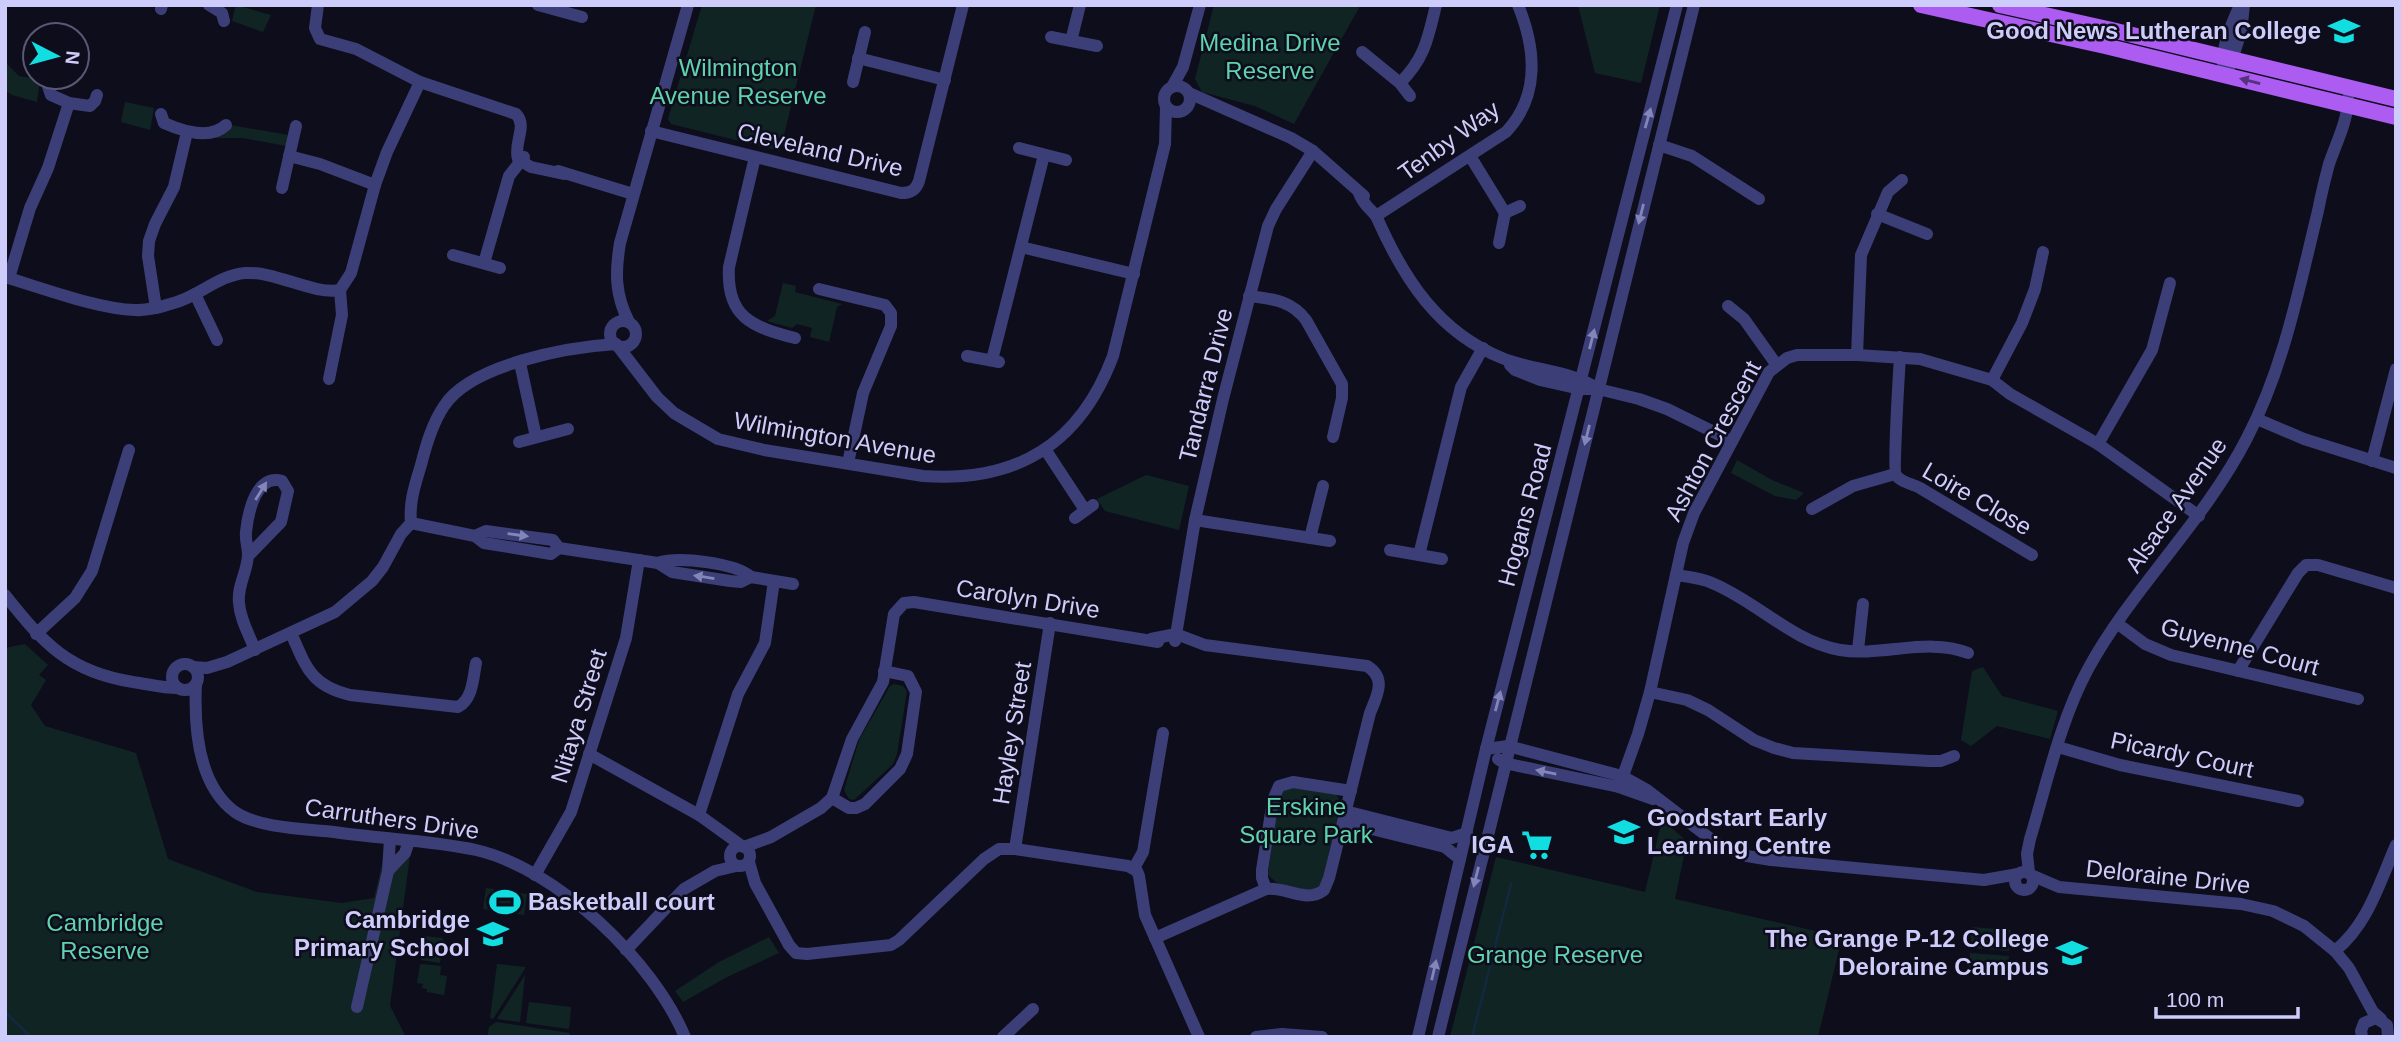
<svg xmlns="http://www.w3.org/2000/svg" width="2401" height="1042" font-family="Helvetica,sans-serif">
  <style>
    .green { fill: #102523 }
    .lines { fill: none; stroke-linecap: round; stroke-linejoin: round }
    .stream { stroke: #112841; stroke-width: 2.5 }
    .minor { stroke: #3c3f77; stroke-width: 12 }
    .major { stroke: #ad5cf2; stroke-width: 16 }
    .oneway { fill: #56317c }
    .oneway2 { fill: #8486b9 }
    .labels { text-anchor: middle; stroke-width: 5; stroke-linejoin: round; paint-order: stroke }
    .poi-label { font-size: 24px; font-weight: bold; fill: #cdccfb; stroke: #0e0d1c; text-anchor: end }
    .park-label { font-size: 24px; fill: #5fd4ac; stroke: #0e0d1c }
    .street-label { font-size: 24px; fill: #cdccfb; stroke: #0e0d1c }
  </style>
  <rect width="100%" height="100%" fill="#0e0d1c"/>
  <!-- green -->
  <g class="green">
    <polygon points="236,5 271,15 263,32 232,21"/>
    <polygon points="702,5 816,5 780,151 671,124 668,119"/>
    <polygon points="1214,5 1358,5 1360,6 1294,124 1255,106 1202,92 1195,79"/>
    <polygon points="1578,5 1660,5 1641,83 1595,73"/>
    <polygon points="7,64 19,76 40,80 37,102 12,95 5,90"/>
    <polygon points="125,102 154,108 150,130 121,122"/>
    <polygon points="230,125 289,135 286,146 243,138 214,138"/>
    <polygon points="783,283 796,286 795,292 842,304 837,307 829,342 810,337 812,328 797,324 792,328 767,321 775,316"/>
    <polygon points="1737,460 1772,480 1804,493 1796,500 1775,496 1731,473"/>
    <polygon points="1146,475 1189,486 1179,530 1105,511 1097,499"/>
    <polygon points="25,644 48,665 39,675 46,680 31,705 45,726 136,753 168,859 257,892 342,903 374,898 385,852 410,856 390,1006 406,1037 5,1037 5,648"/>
    <polygon points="1983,667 2002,696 2058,711 2050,739 1997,726 1971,746 1961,740 1972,671"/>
    <polygon points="894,684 903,686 907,691 897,754 893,764 854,800 849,799 844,790 859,740 890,686"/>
    <polygon points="1286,787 1336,794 1341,802 1322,884 1310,891 1277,883 1268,875 1278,799 1280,793"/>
    <polygon points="1662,820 1687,841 1675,899 1842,937 1818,1037 1450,1037 1496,857 1645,892"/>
    <polygon points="486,888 527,894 524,915 483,909"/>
    <polygon points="1972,927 2011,930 2009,951 1970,948"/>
    <polygon points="424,936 443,938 440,963 421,960"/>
    <polygon points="769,937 779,953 727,977 683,1002 675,991 719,962"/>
    <polygon points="1970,953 2009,956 2007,977 1968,974"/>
    <polygon points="422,964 441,966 440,975 447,976 444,995 427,992 427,989 422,988 423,984 417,983 420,965"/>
    <polygon points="497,964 526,967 493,1019 490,1018"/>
    <polygon points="525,975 520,1022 497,1019"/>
    <polygon points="529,1002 571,1007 569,1029 526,1023"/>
    <polygon points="496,1022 570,1033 569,1037 487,1037 489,1027"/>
  </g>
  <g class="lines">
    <!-- stream -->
    <g class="stream">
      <polyline points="5,1012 31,1037"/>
      <polyline points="1472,1037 1511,884"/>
    </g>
    <!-- minor -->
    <g class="minor">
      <polyline points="209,5 222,13 224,21"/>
      <path d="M318,5L315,28L320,39L356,49L420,82L516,114C528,126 513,143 518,159L531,167L564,174"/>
      <polyline points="538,5 582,17"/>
      <polyline points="161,9 162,5"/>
      <polyline points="1051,37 1097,46"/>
      <polyline points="1071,41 1080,5"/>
      <polyline points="1362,52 1400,83 1410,96"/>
      <polyline points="858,58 945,80"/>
      <path d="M2223,64C2222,45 2232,23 2240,5"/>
      <polyline points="2230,66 2241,32 2244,5"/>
      <polyline points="853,82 865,32"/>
      <polyline points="47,83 51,95 69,103 90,106 95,101 97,95"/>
      <path d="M1400,83C1425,58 1428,38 1436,5"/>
      <circle cx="1177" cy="99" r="13"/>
      <polyline points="1172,87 1183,67 1200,5"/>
      <polyline points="1189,93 1291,138 1313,151 1364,196"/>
      <path d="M161,114L164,123C182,131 210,140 226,125"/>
      <path d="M651,131L901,193C911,193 916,190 919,181L963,5"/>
      <polyline points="1659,145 1692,156 1759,199"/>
      <polyline points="1019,148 1066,160"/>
      <polyline points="289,156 320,164 375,185"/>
      <polyline points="1470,156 1505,213 1499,243"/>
      <path d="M755,157L729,267C726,317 752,327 795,338"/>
      <polyline points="558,171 633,194"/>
      <polyline points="282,188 296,126"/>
      <path d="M1359,193C1364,207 1373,210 1377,218C1404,279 1438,332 1502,358C1534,371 1570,370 1598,389"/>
      <polyline points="1505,213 1520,206"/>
      <polyline points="1877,214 1927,234"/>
      <path d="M1376,216L1506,132C1540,96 1536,49 1518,5"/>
      <polyline points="1021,247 1134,274"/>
      <polyline points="453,255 500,268"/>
      <polyline points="484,263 509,176 524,157"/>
      <path d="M5,277C42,288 98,309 135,310C149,311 164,306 177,302C200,295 220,275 245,273C276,271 313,295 340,290L351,273L375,185L387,152L420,82"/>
      <polyline points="9,278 30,208 48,168 69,103"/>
      <polyline points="819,289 885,305 891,313 891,326 863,393 848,463"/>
      <polyline points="195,294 217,340"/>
      <path d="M1249,296C1272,299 1291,300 1306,320L1342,384V398L1333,437"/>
      <polyline points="1728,306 1744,319 1776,364"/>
      <polyline points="156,308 148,256 149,241 155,224 174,187 187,132"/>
      <circle cx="623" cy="334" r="13"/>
      <path d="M629,322C615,295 615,273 620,243L688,5"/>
      <path d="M617,345L657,397L674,413L718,439L764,450L923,476C1017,483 1080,444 1113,356L1165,144L1166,107"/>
      <polyline points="1857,355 1861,255 1888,192 1902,180"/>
      <polyline points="967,356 999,362"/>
      <path d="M1900,357C1899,372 1893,470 1896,475C1900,482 1913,484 1920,488L2032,555"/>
      <polyline points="992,360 1044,155"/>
      <polyline points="520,363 536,437"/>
      <polyline points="1510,365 1515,370 1540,380 1580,389 1598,389 1639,399 1667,409 1732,441"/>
      <polyline points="329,379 342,315 340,290"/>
      <polyline points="1992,380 2022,323 2035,289 2043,252"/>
      <polyline points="2257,419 2304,439 2396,468"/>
      <polyline points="519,442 568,429"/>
      <polyline points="2098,444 2152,350 2170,283"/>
      <polyline points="1045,449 1085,510"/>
      <polyline points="2372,461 2396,369"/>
      <polyline points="1812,509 1853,486 1895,474"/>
      <polyline points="1075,518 1093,505"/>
      <polyline points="1195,520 1330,541"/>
      <polyline points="411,523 475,536 484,543 551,554 559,548"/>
      <polyline points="475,536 486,531 553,540 559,548 658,563 672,572 730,581 741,582 751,577 793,584"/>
      <polyline points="1310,538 1323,486"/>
      <polyline points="1390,550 1442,559"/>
      <polyline points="1419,555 1461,387 1483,348"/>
      <path d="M248,556L281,522L288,491L282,481C256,473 248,513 246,532C245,540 248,547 248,554C248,571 237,585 239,603C240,619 249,634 255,650"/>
      <path d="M658,563C678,556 736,563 751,577"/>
      <path d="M1676,575C1688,577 1701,578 1712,583C1758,602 1791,641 1840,650C1882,657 1928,637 1968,653"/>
      <path d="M5,595C44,644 69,672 133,682C148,684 162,688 177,688"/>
      <polyline points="2118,624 2145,644 2171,655 2358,699"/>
      <path d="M291,633C306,667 311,686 350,695L458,707C473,699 473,678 476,663"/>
      <polyline points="36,634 75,598 92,571 129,450"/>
      <path d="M1151,639L1176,634L1205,645L1367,666C1387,678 1377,696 1370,713L1329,878L1324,890C1306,904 1286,886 1266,889L1155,938"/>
      <polyline points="1175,641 1195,520 1223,399 1268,226 1276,209 1313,151"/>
      <polyline points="1858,650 1863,604"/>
      <circle cx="185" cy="677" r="13"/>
      <path d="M193,667L207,668L227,662L335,612L372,581L383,567L401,534L411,523C409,502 415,485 421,465C426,445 432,424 444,406C471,364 569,347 616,344"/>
      <polyline points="2238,671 2298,573 2306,565 2318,565 2396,588"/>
      <path d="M196,684C194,726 198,785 235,812C258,828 306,829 334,832C381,839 430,840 476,850C558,869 653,961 685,1037"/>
      <polyline points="1650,692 1687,700 1708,710 1754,740 1774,748 1793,753 1929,761 1941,761 1954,756"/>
      <polyline points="2058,747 2120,765 2298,801"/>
      <polyline points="1486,749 1508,746 1622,776 1647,790 1716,843 1747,856 1771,860 1984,880 2018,874"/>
      <polyline points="589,754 699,815 742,846"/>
      <polyline points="1498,759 1504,763 1619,787 1653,799"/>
      <polyline points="1619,787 1638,734 1650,692 1683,543 1694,513 1769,372 1787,358 1797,355 1857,355 1920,359 1992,380 2010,394 2098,444 2199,516"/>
      <polyline points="832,798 849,808 856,808 865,804 900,769 907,754 916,692 908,676 884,671"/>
      <polyline points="1345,811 1452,838 1467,833"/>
      <polyline points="699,815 738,694 765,643 774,581"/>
      <polyline points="1343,822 1445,847 1460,859"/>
      <circle cx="740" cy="856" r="10"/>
      <polyline points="744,847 771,837 821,808 832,798 852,739 883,682 894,614 904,603 914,602 1158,642"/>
      <polyline points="1015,849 1050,623"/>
      <polyline points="749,862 755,883 789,945 796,953 807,954 891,945 899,940 984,859 999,849 1015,849 1128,866 1137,871 1139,876 1145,915 1199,1037"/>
      <polyline points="1134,868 1143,852 1163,733"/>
      <polyline points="388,871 405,853 409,841"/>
      <circle cx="2024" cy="881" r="9"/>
      <path d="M2029,873L2027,854L2030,839C2047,783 2060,721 2088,669C2133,587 2204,522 2247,438C2284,367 2299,288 2318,211C2321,195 2325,179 2329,164C2336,143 2348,121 2348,98"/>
      <polyline points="535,875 571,812 626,638 639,560"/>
      <polyline points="2031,875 2059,887 2241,904 2273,911 2304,926 2335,951 2349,968 2373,1012 2381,1019"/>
      <polyline points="1266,889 1262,878 1262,870 1273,800 1279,786 1293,782 1351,791"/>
      <polyline points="626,950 684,889 715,871 736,866"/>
      <path d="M2335,951C2368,924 2379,884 2396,845"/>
      <polyline points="357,1007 388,871 390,839"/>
      <polyline points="1003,1037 1033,1009"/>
      <polyline points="1256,1037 1282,1034 1322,1037"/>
      <polyline points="1418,1037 1486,749 1677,5"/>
      <polyline points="1438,1037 1694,5"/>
      <polyline points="2362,1037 2361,1031 2364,1023 2376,1018 2387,1025 2388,1037"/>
    </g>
    <!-- major -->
    <g class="major">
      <polyline points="1921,5 2105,46 2396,117"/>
      <polyline points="2000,5 2112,30 2396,99"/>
    </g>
  </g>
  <!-- one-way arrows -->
  <defs><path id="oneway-solid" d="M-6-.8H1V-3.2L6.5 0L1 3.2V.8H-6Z" transform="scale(1.75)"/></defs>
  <use class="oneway" href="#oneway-solid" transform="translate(2250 81) rotate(-166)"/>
  <g class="oneway2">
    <use href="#oneway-solid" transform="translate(1648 118) rotate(-74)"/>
    <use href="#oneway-solid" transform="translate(1641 214) rotate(104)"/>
    <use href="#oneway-solid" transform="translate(1592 339) rotate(-76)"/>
    <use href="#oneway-solid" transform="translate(1587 435) rotate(104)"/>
    <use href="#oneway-solid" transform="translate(261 491) rotate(-58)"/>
    <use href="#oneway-solid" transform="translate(518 535) rotate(8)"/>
    <use href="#oneway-solid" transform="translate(704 577) rotate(-171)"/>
    <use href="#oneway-solid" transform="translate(1498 701) rotate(-75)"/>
    <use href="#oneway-solid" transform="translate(1546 772) rotate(-168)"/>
    <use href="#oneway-solid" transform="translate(1476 877) rotate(104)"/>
    <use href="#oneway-solid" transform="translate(1434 970) rotate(-77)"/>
  </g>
  <!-- icons -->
  <defs>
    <symbol id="school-bare" viewBox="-9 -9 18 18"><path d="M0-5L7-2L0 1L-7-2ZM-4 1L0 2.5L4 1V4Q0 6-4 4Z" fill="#12dee1" stroke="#0e0d1c" stroke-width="2.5" paint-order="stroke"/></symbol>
    <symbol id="supermarket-bare" viewBox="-9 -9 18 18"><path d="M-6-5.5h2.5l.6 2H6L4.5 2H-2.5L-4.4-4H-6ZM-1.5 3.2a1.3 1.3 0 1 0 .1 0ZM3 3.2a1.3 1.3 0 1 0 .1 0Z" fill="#12dee1" stroke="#0e0d1c" stroke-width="2.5" paint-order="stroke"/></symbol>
    <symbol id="stadium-bare" viewBox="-9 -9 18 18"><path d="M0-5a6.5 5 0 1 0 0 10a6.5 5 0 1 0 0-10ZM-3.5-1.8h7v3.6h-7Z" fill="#12dee1" stroke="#0e0d1c" stroke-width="2.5" paint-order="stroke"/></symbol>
  </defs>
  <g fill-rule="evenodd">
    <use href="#school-bare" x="2322" y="9" width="44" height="44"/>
    <use href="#school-bare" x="1602" y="810" width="44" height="44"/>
    <use href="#supermarket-bare" x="1515" y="823" width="44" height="44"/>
    <use href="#stadium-bare" x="483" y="880" width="44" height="44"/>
    <use href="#school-bare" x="471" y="912" width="44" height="44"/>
    <use href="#school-bare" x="2050" y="931" width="44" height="44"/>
  </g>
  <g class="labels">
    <!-- poi labels -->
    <g class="poi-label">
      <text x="2321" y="39">Good News Lutheran College</text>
      <text x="1647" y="826" text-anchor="start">Goodstart Early<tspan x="1647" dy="28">Learning Centre</tspan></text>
      <text x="1514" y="853">IGA</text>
      <text x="528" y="910" text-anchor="start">Basketball court</text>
      <text x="470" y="928">Cambridge<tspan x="470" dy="28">Primary School</tspan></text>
      <text x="2049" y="947">The Grange P-12 College<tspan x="2049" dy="28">Deloraine Campus</tspan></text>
    </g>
    <!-- park labels -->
    <g class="park-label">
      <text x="1270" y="51">Medina Drive<tspan x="1270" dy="28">Reserve</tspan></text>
      <text x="738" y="76">Wilmington<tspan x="738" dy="28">Avenue Reserve</tspan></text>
      <text x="1306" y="815">Erskine<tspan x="1306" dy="28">Square Park</tspan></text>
      <text x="105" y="931">Cambridge<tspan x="105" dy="28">Reserve</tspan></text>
      <text x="1555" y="963">Grange Reserve</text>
    </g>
    <!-- street labels -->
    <g class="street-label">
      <text transform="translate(1449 141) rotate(-36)" y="8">Tenby Way</text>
      <text transform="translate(820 150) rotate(13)" y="8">Cleveland Drive</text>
      <text transform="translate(1206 385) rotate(-76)" y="8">Tandarra Drive</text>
      <text transform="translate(835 438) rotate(10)" y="8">Wilmington Avenue</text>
      <text transform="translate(1713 441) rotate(-62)" y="8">Ashton Crescent</text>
      <text transform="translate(1977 499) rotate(30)" y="8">Loire Close</text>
      <text transform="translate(2176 505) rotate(-55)" y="8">Alsace Avenue</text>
      <text transform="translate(1525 515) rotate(-75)" y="8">Hogans Road</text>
      <text transform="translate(1028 599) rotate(9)" y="8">Carolyn Drive</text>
      <text transform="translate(2240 647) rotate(15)" y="8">Guyenne Court</text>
      <text transform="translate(579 716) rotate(-73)" y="8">Nitaya Street</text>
      <text transform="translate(1012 733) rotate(-81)" y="8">Hayley Street</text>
      <text transform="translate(2182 755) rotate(12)" y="8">Picardy Court</text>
      <text transform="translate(392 819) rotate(8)" y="8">Carruthers Drive</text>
      <text transform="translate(2168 877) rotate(6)" y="8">Deloraine Drive</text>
    </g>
  </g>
  <!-- border -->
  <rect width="2401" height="1042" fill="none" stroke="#cdccfb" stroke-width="14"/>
  <!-- north arrow -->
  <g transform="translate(56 56) rotate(96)"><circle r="33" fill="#0e0d1c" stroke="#5a5975" stroke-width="2"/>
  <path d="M0-5L12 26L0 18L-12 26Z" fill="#12dee1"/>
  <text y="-10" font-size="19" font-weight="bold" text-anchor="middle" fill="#cdccfb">N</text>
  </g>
  <!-- scale -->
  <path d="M2156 1007v10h142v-10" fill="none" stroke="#cdccfb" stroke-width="3.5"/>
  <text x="2166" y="1007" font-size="21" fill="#cdccfb" stroke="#0e0d1c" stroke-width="5" paint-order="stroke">100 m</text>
</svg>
